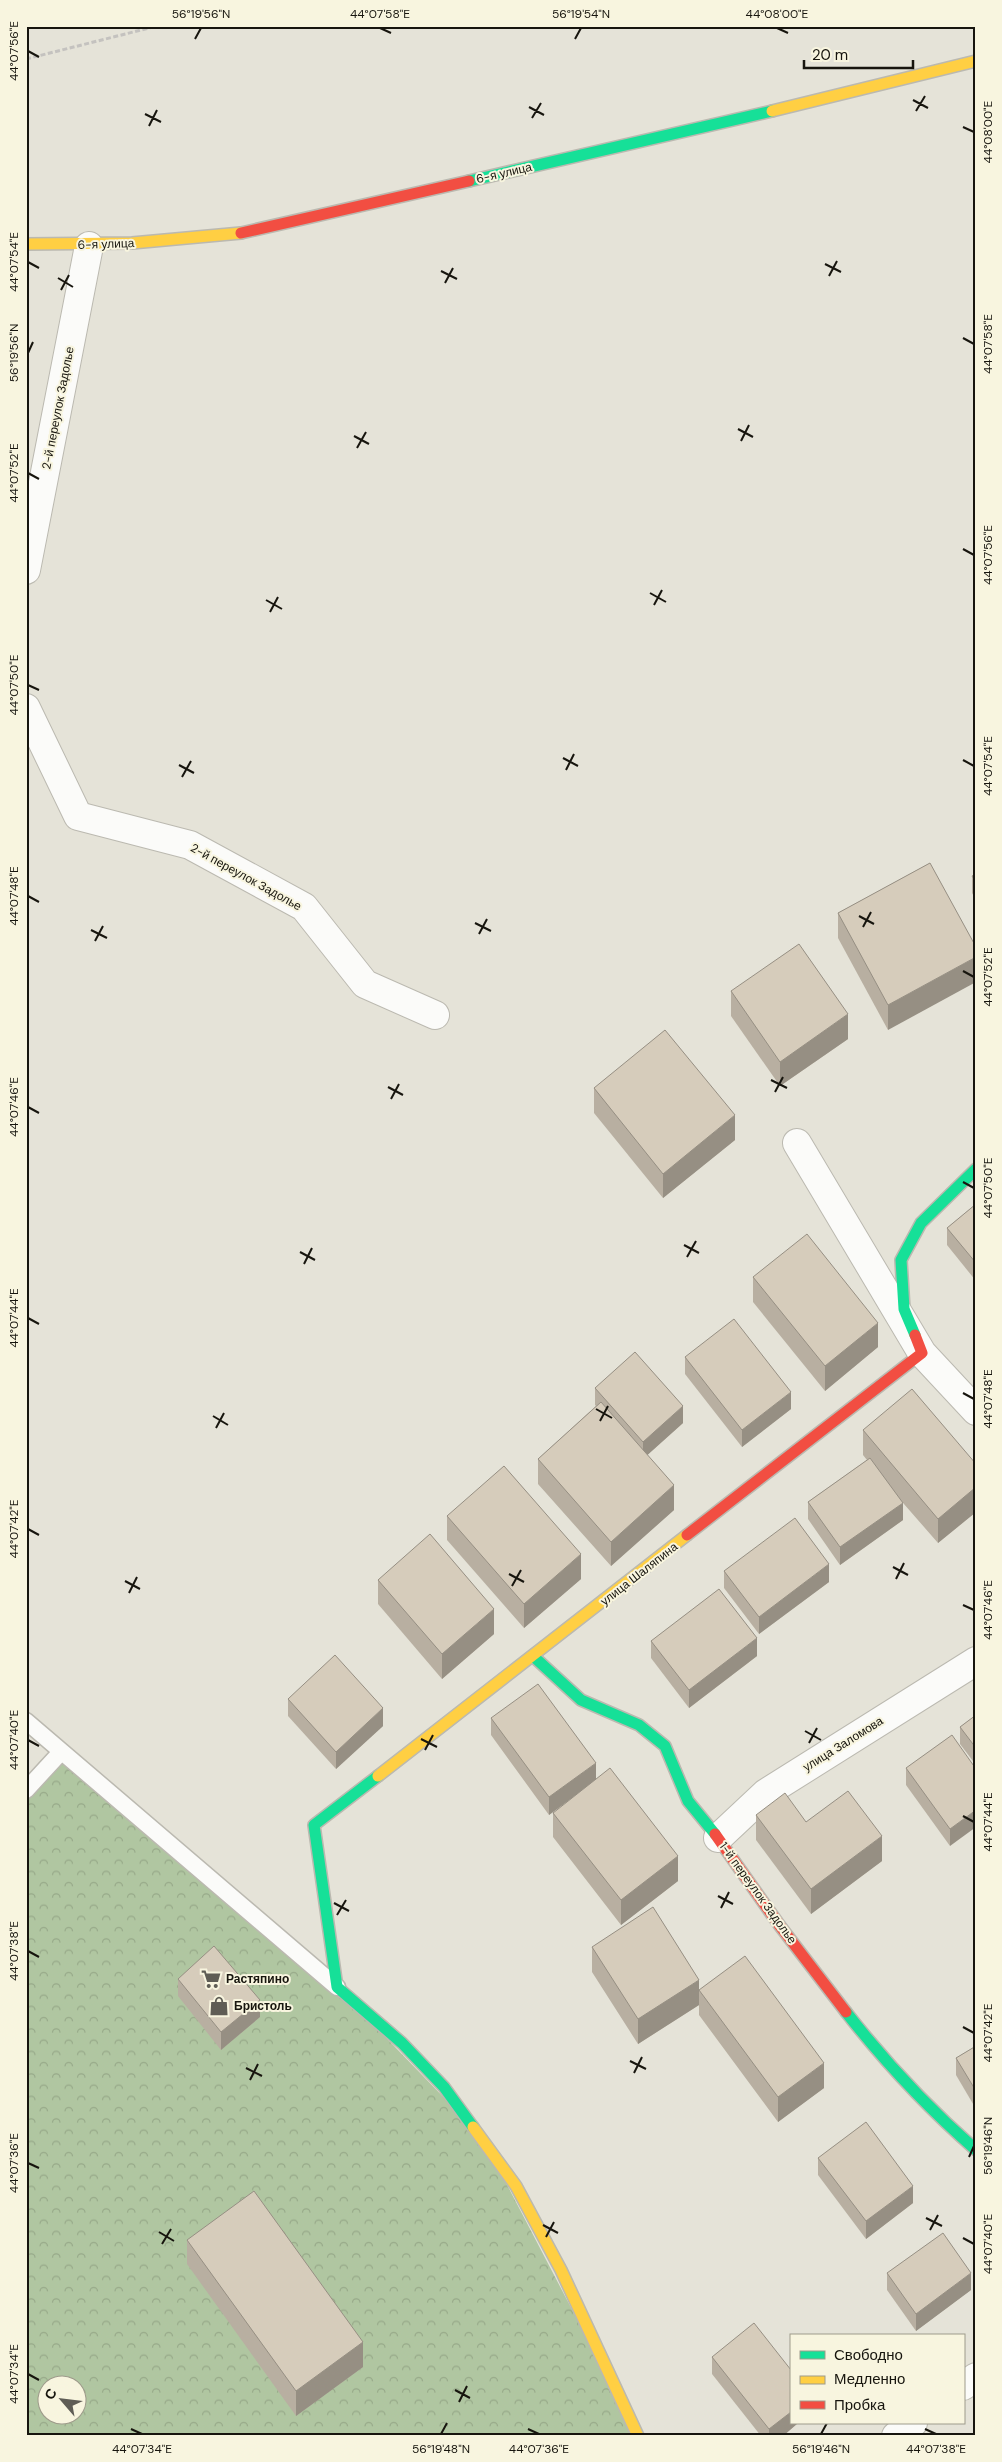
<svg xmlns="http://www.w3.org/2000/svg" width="1002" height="2462" font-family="'DM Sans',sans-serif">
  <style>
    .forest { fill: url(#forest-crowns); fill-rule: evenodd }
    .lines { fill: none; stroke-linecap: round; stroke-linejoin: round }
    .lane-casing { stroke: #bbb9b0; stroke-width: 19 }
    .street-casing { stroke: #bbb9b0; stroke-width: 30 }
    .fast-casing { stroke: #bbb9b0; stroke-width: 14 }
    .slow-casing { stroke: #bbb9b0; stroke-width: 14 }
    .jam-casing { stroke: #bbb9b0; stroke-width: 14 }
    .path { stroke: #c4c2bf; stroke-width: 3; stroke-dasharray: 5 2.5; stroke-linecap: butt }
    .lane { stroke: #fbfbf9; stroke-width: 16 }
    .street { stroke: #fbfbf9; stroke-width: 28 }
    .fast { stroke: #16e098; stroke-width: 11 }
    .slow { stroke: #ffcf43; stroke-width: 11 }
    .jam { stroke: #f24e42; stroke-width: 11 }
    .wall { fill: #b8afa1 }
    .shaded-wall { fill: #968f83 }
    .building { fill: #d6ccbb; stroke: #968f83 }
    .ticks { fill: none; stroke: #17150e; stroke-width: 2 }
    .labels { text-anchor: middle; stroke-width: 4; stroke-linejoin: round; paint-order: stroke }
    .street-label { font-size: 12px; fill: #17150e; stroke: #f8f5df }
    .poi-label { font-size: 12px; font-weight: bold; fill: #17150e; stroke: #f8f5df; text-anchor: start }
    .neatline { fill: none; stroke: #17150e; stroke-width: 2 }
    .ticks-label { font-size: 12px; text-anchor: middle; fill: #17150e }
  </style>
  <defs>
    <pattern id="forest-crowns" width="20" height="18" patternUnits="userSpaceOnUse" patternTransform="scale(1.25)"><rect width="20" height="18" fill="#b0c6a1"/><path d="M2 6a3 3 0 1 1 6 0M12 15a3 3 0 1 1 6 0" fill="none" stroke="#97a989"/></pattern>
  </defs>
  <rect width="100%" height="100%" fill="#e5e3d8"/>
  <!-- forest -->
  <path class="forest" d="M61,1752L337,1987L482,2137L638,2436H26V1790ZM48,2384H78V2414H48Z"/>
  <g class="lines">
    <defs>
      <g id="lane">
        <polyline points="26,1721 337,1987"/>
        <polyline points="26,1790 61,1752"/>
      </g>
      <g id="street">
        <polyline points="26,570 89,246"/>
        <polyline points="26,708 78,816 190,845 304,907 365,984 435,1015"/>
        <polyline points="797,1143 922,1353 976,1411"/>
        <polyline points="718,1838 766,1793 976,1661"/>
        <polyline points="963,2386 976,2377"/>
        <polyline points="896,2436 913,2423"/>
      </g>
      <g id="fast">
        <polyline points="469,181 772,111"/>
        <polyline points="915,1335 904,1309 901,1260 921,1223 976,1169"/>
        <polyline points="533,1656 581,1700 639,1725 665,1746 688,1801 715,1834"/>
        <polyline points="378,1776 314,1825 337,1987 402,2043 444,2087 473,2127"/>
        <path d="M846,2012C885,2062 928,2108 976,2150"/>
      </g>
      <g id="slow">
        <polyline points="772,111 976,61"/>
        <polyline points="26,244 132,243 241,233"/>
        <polyline points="378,1776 687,1535"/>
        <polyline points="473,2127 516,2186 561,2270 638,2436"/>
      </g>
      <g id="jam">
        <polyline points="241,233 469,181"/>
        <polyline points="687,1535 922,1353 915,1335"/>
        <polyline points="715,1834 780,1926 846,2012"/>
      </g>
    </defs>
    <!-- lane casing -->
    <use href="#lane" class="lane-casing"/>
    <!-- street casing -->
    <use href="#street" class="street-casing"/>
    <!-- fast casing -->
    <use href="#fast" class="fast-casing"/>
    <!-- slow casing -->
    <use href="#slow" class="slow-casing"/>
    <!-- jam casing -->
    <use href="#jam" class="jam-casing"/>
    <!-- path -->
    <polyline class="path" points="26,59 157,26"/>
    <!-- lane -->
    <use href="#lane" class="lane"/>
    <!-- street -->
    <use href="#street" class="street"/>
    <!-- fast -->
    <use href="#fast" class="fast"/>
    <!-- slow -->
    <use href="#slow" class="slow"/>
    <!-- jam -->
    <use href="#jam" class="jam"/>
  </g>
  <!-- wall -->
  <g class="wall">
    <polygon points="930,863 888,1030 838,938 838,913"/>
    <polygon points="976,874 976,900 972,893 972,876"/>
    <polygon points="731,991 848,1039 780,1086 731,1016"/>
    <polygon points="594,1088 735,1140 663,1198 594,1113"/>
    <polygon points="976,1204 976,1281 947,1245 947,1228"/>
    <polygon points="753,1277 878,1347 825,1391 753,1302"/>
    <polygon points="685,1357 791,1409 742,1447 685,1374"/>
    <polygon points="595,1388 683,1423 647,1455 674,1510 611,1566 538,1484 538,1459 596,1406 595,1405"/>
    <polygon points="863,1430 976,1464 976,1512 938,1543 897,1496 903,1520 840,1565 808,1519 808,1502 867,1460 863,1455"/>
    <polygon points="447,1516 581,1579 524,1628 447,1540"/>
    <polygon points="724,1571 829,1582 759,1634 724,1588"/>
    <polygon points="378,1580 494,1634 442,1679 378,1604"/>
    <polygon points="651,1641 757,1656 689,1708 651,1658"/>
    <polygon points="288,1699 383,1726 336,1769 288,1716"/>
    <polygon points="976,1715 976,1765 960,1744 960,1727"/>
    <polygon points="491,1718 596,1780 678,1881 621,1925 553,1837 553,1813 580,1792 549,1815 491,1735"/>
    <polygon points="906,1768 976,1769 950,1846 906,1785"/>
    <polygon points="756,1815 806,1822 882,1861 811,1914 756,1840"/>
    <polygon points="592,1947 699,1990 824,2088 778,2122 699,2015 699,2005 638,2044 592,1972"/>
    <polygon points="178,1979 260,2017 221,2050 178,1996"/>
    <polygon points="976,2046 976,2109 956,2075 956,2058"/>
    <polygon points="818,2158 913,2203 866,2239 818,2175"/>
    <polygon points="187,2240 363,2367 296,2416 187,2264"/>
    <polygon points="887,2273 971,2290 916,2331 887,2290"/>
    <polygon points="712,2357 798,2423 783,2436 761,2436 712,2374"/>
  </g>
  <!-- shaded-wall -->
  <g class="shaded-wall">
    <polygon points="976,957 976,982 888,1030 888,1005"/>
    <polygon points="848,1014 848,1039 780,1086 780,1062"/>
    <polygon points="735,1115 735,1140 663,1198 663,1174"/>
    <polygon points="878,1323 878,1347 825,1391 825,1366"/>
    <polygon points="791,1392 791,1409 742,1447 742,1430"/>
    <polygon points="683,1406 683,1423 643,1459 643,1442"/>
    <polygon points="674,1485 674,1510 611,1566 611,1542"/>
    <polygon points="976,1487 976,1512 938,1543 938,1519"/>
    <polygon points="903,1503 903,1520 840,1565 840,1547"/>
    <polygon points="581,1554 581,1579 524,1628 524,1604"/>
    <polygon points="829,1564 829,1582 759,1634 759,1617"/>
    <polygon points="494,1609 494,1634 442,1679 442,1654"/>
    <polygon points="757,1638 757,1656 689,1708 689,1690"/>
    <polygon points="383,1708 383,1726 336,1769 336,1752"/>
    <polygon points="596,1763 596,1780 549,1815 549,1797"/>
    <polygon points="976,1810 976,1827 950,1846 950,1829"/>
    <polygon points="882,1836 882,1861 811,1914 811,1889"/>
    <polygon points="678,1856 678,1881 621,1925 621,1900"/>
    <polygon points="699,1980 699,2005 638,2044 638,2019"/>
    <polygon points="260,2000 260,2017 221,2050 221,2032"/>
    <polygon points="824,2063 824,2088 778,2122 778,2097"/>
    <polygon points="913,2186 913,2203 866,2239 866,2221"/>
    <polygon points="971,2273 971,2290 916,2331 916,2314"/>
    <polygon points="363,2342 363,2367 296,2416 296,2391"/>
    <polygon points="791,2412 791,2423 798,2423 783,2436 769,2436 769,2429"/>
  </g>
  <!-- building -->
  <g class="building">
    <polygon points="930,863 976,947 976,957 888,1005 838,913"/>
    <polygon points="976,874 976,882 972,876"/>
    <polygon points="799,944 848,1014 780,1062 731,991"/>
    <polygon points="665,1030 735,1115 663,1174 594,1088"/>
    <polygon points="976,1204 976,1263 947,1228"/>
    <polygon points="807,1234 878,1323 825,1366 753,1277"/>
    <polygon points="734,1319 791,1392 742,1430 685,1357"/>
    <polygon points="635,1352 683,1406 643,1442 595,1388"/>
    <polygon points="912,1389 976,1464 976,1487 938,1519 863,1430"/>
    <polygon points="601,1402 674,1485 611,1542 538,1459"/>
    <polygon points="870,1458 903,1503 840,1547 808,1502"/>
    <polygon points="504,1466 581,1554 524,1604 447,1516"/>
    <polygon points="795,1518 829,1564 759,1617 724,1571"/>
    <polygon points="430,1534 494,1609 442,1654 378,1580"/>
    <polygon points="719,1589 757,1638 689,1690 651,1641"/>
    <polygon points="335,1655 383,1708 336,1752 288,1699"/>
    <polygon points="538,1684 596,1763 549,1797 491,1718"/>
    <polygon points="976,1715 976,1748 960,1727"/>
    <polygon points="952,1735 976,1769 976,1810 950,1829 906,1768"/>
    <polygon points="610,1768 678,1856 621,1900 553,1813"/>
    <polygon points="848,1791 882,1836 811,1889 756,1815 785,1793 806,1822"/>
    <polygon points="653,1907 699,1980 638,2019 592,1947"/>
    <polygon points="214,1946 260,2000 221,2032 178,1979"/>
    <polygon points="745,1956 824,2063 778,2097 699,1990"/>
    <polygon points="976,2046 976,2091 956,2058"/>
    <polygon points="866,2122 913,2186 866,2221 818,2158"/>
    <polygon points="254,2191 363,2342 296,2391 187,2240"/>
    <polygon points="943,2233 971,2273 916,2314 887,2273"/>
    <polygon points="754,2323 791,2370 791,2412 769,2429 712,2357"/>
  </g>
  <!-- ticks -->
  <path class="ticks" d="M380,28L391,33M777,28L788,33M195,39L201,28M575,39L581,28M28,51L39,57M913,100L928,108M529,107L544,115M916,111L925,96M145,114L161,122M532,118L541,103M149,126L157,110M963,127L974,132M28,262L39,268M825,264L841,272M441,271L457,279M829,276L837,261M58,278L73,287M445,283L453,268M61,290L69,275M963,338L974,344M28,353L33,342M738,429L753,437M354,436L369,444M741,441L749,425M357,448L366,432M28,473L39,479M963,549L974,555M650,593L666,602M266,600L282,609M654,605L662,590M270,612L278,597M28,685L39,690M563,758L578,766M963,760L974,766M179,765L194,773M566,770L574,754M182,777L191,761M28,896L39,902M859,916L874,924M475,923L491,931M863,927L871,912M91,930L107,938M479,934L487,919M95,941L103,926M963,971L974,977M771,1080L787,1088M388,1087L403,1095M775,1092L783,1077M391,1099L399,1084M28,1107L39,1113M963,1182L974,1188M684,1245L699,1253M300,1252L315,1260M687,1257L696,1241M304,1264L312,1248M28,1318L39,1324M963,1393L974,1399M596,1409L612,1418M213,1416L228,1425M600,1421L608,1406M216,1428L224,1413M28,1529L39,1535M893,1567L908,1575M509,1574L524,1582M896,1579L904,1563M125,1581L140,1589M512,1586L521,1570M129,1593L137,1577M963,1605L974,1610M805,1731L821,1740M421,1739L437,1747M28,1740L39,1746M809,1743L817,1728M425,1750L433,1735M963,1816L974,1822M718,1896L733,1904M334,1903L349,1911M721,1908L729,1892M337,1915L346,1900M28,1951L39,1957M963,2027L974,2033M630,2061L646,2069M246,2068L262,2076M634,2073L642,2057M250,2080L258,2064M969,2157L974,2146M28,2163L39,2168M926,2218L942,2226M543,2225L558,2233M930,2230L938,2215M159,2232L174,2241M546,2237L554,2222M963,2238L974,2244M162,2244L171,2229M28,2374L39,2380M455,2390L470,2398M459,2402L467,2386M131,2429L142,2434M528,2429L539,2434M925,2429L936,2434M441,2434L447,2423M821,2434L827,2423"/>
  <!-- icons -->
  <defs>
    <symbol id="supermarket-bare" viewBox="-9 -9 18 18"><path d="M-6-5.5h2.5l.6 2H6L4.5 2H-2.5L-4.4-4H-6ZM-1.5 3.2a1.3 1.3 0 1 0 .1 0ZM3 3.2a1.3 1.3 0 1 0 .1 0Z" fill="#5f5d55" stroke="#f8f5df" stroke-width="2.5" paint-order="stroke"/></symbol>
    <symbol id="shop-bare" viewBox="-9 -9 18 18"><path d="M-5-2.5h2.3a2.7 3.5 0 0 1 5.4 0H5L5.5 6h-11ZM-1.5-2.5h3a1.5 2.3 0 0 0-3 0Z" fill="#5f5d55" stroke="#f8f5df" stroke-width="2.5" paint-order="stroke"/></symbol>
  </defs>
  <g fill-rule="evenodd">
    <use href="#supermarket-bare" x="197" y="1965" width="28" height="28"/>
    <use href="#shop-bare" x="205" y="1992" width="28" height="28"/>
  </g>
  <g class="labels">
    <!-- street labels -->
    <g class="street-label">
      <text transform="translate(504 173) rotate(-13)" y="4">6-я улица</text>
      <text transform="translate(106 244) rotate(-2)" y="4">6-я улица</text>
      <text transform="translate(58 408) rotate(-79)" y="4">2-й переулок Задолье</text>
      <text transform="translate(246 877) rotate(29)" y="4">2-й переулок Задолье</text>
      <text transform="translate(639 1574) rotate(-38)" y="4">улица Шаляпина</text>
      <text transform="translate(843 1744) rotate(-32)" y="4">улица Заломова</text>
      <text transform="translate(758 1893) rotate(54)" y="4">1-й переулок Задолье</text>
    </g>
    <!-- poi labels -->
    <g class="poi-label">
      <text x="226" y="1983">Растяпино</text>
      <text x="234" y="2010">Бристоль</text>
    </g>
  </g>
  <!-- border -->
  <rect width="1002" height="2462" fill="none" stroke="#f8f5df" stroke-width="55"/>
  <!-- legend -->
  <rect x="790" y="2334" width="175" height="90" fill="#f8f5df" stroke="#9e9b8b"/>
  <rect x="800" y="2351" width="25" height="8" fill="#16e098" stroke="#9e9b8b"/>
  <text x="834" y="2360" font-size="15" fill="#17150e">Свободно</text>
  <rect x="800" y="2376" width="25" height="8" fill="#ffcf43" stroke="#9e9b8b"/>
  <text x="834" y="2384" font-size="15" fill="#17150e">Медленно</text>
  <rect x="800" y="2401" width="25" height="8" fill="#f24e42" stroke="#9e9b8b"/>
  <text x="834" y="2410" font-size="15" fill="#17150e">Пробка</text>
  <!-- north arrow -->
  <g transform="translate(62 2400) rotate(298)"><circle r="24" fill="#f8f5df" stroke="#9e9b8b"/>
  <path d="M0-4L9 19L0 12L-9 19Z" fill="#5f5d55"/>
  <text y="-8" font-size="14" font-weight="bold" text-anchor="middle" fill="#17150e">С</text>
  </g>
  <!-- scale -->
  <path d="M804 60v8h109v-8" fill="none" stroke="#17150e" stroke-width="2.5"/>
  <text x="812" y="60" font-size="15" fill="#17150e" stroke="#f8f5df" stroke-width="4" paint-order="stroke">20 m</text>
  <rect x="28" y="28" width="946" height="2406" class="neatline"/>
  <g class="ticks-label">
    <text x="201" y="18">56°19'56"N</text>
    <text x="380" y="18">44°07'58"E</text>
    <text x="581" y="18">56°19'54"N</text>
    <text x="777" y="18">44°08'00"E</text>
    <text transform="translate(14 51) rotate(-90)" y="4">44°07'56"E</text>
    <text transform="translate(988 132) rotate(-90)" y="4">44°08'00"E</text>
    <text transform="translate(14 262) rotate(-90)" y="4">44°07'54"E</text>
    <text transform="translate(988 344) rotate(-90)" y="4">44°07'58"E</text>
    <text transform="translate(14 353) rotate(-90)" y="4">56°19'56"N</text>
    <text transform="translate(14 473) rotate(-90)" y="4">44°07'52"E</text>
    <text transform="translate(988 555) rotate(-90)" y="4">44°07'56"E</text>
    <text transform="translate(14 685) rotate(-90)" y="4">44°07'50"E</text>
    <text transform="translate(988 766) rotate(-90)" y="4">44°07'54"E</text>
    <text transform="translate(14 896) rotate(-90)" y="4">44°07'48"E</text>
    <text transform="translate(988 977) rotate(-90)" y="4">44°07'52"E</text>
    <text transform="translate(14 1107) rotate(-90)" y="4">44°07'46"E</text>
    <text transform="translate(988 1188) rotate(-90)" y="4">44°07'50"E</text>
    <text transform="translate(14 1318) rotate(-90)" y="4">44°07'44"E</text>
    <text transform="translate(988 1399) rotate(-90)" y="4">44°07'48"E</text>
    <text transform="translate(14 1529) rotate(-90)" y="4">44°07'42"E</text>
    <text transform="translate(988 1610) rotate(-90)" y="4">44°07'46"E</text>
    <text transform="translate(14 1740) rotate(-90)" y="4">44°07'40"E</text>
    <text transform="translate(988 1822) rotate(-90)" y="4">44°07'44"E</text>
    <text transform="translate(14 1951) rotate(-90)" y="4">44°07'38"E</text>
    <text transform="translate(988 2033) rotate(-90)" y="4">44°07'42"E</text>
    <text transform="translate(988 2146) rotate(-90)" y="4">56°19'46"N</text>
    <text transform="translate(14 2163) rotate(-90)" y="4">44°07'36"E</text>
    <text transform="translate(988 2244) rotate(-90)" y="4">44°07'40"E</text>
    <text transform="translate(14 2374) rotate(-90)" y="4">44°07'34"E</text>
    <text x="142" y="2453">44°07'34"E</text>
    <text x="441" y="2453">56°19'48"N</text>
    <text x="539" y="2453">44°07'36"E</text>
    <text x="821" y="2453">56°19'46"N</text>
    <text x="936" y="2453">44°07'38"E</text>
  </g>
</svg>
